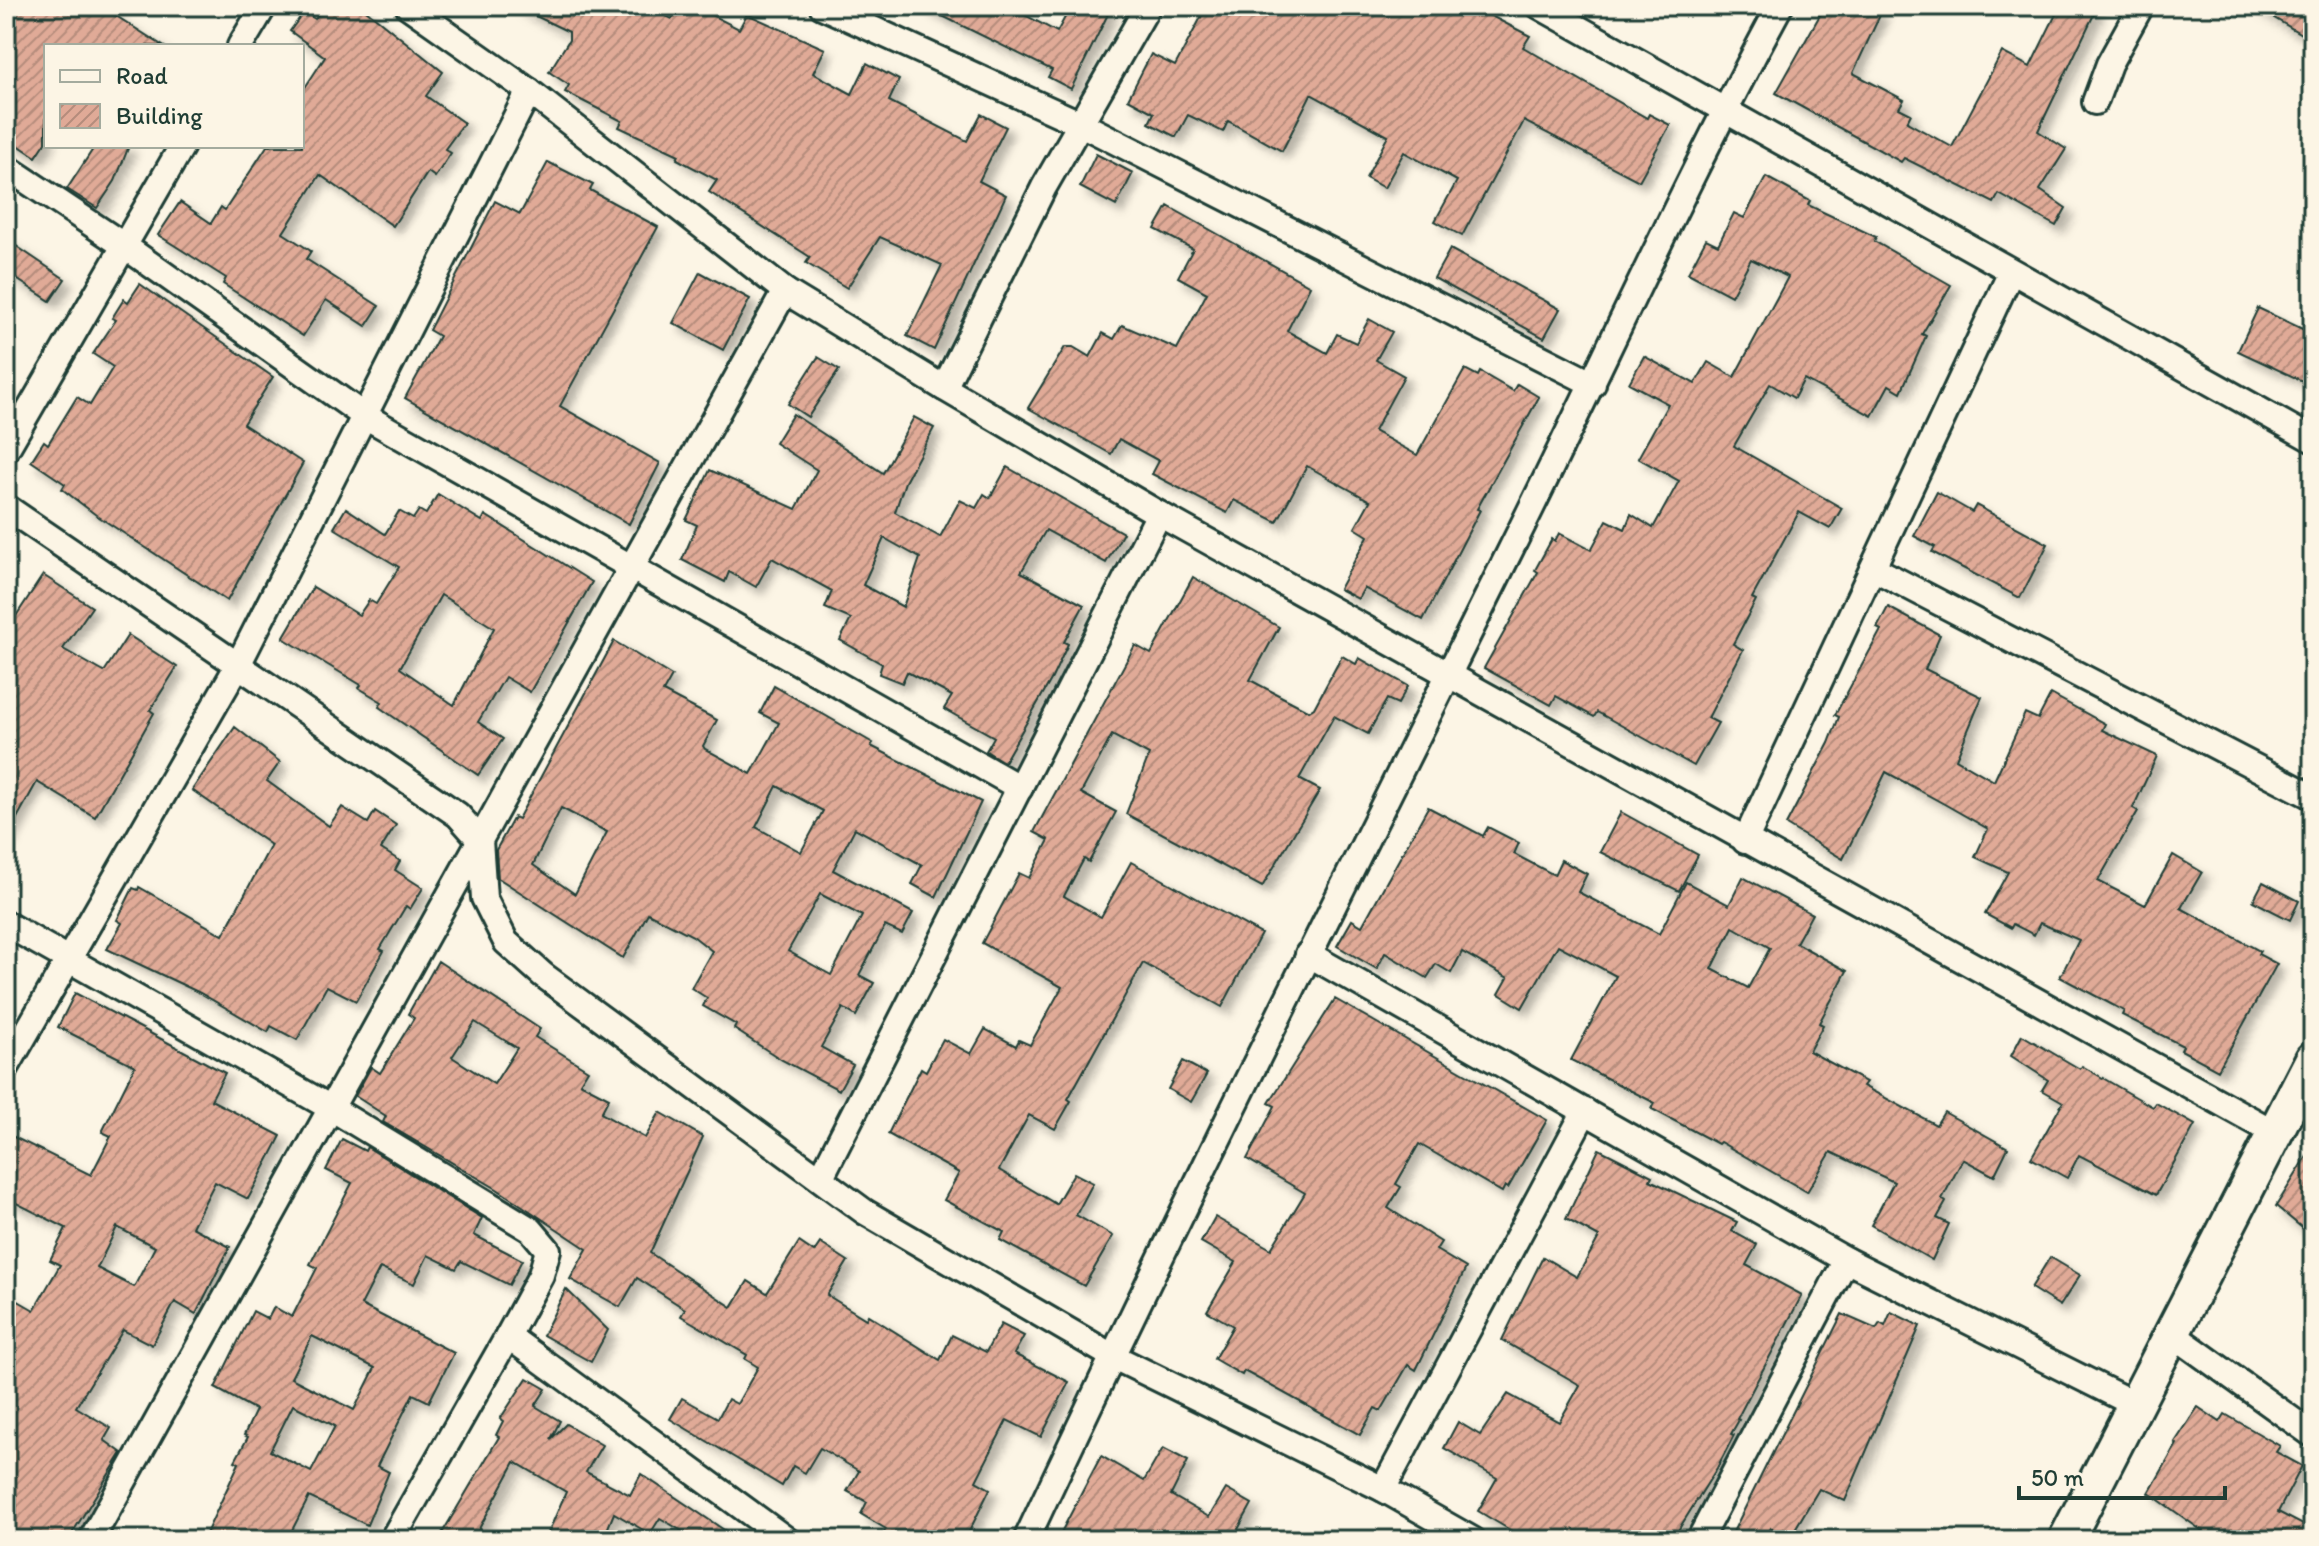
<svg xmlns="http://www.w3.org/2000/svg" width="2319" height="1546" font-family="Itim,sans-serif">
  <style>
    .building { fill: url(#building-hatch); stroke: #1f3d34; stroke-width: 2; fill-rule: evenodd; filter: url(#shadow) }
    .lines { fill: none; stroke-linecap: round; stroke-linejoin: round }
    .street-casing { stroke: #1f3d34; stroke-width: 30 }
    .secondary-casing { stroke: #1f3d34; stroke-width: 40 }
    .street { stroke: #fcf5e5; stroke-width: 24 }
    .secondary { stroke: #fcf5e5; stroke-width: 34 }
  </style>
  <defs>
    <pattern id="building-hatch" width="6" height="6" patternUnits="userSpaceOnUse" patternTransform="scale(2)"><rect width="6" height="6" fill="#e0aa97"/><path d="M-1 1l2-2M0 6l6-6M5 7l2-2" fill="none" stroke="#b58c7c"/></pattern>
    <filter id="shadow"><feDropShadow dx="7" dy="7" stdDeviation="4" flood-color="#0004"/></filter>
  </defs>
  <rect width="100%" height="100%" fill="#fcf5e5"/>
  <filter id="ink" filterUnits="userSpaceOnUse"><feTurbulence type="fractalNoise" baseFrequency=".0125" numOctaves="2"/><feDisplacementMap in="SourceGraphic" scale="16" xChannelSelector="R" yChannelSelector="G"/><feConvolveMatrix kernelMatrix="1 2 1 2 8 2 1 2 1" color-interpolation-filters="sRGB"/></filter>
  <g filter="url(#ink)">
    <!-- building -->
    <g class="building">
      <polygon points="6,6 87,6 113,14 163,46 46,46 46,142 36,157 6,137"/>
      <polygon points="324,6 361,6 443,72 426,96 464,123 445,149 451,153 435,177 428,172 393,226 320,175 283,233 311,251 306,259 379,306 366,326 326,300 303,336 223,284 226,278 158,235 180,202 211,223 221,207 225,210 267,146 302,146 302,92 325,57 290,31 304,12 315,19"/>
      <polygon points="515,6 647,6 672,19 678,6 694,6 739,29 747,14 825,49 813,73 852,94 867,63 899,80 889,101 967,141 981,114 1006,127 979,181 1006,195 934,350 907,336 942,265 880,237 847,288 806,263 810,257 709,192 717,180 677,159 679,155 619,127 622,121 565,92 569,85 549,72 569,40 569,32"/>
      <polygon points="922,6 1008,6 1057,32 1070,8 1082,14 1086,6 1112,6 1071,89 1048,77 1052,70"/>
      <polygon points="1207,6 1472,6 1530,36 1523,47 1647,118 1649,114 1670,125 1639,181 1524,121 1462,236 1435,221 1457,181 1404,152 1384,188 1366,178 1388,136 1311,94 1282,151 1228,121 1223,132 1188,115 1176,137 1149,123 1154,113 1128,99 1151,54 1175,66"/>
      <polygon points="1825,6 1866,6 1881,13 1853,73 1904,100 1899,108 1911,114 1907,122 1952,147 2002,52 2030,67 2060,6 2098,6 2038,131 2066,149 2040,190 2066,208 2056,226 1999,194 1994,203 1904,158 1901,162 1776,93"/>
      <polygon points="2254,6 2313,6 2313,41"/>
      <polygon points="95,146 129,146 115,181 97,208 67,189"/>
      <polygon points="1096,154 1133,173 1116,206 1080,187"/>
      <polygon points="548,162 593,185 590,190 658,227 560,406 660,463 629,524 405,398 439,336 429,330 495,201 520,214"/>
      <polygon points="1766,177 1810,201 1808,205 1876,237 1874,241 1951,285 1922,334 1926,336 1901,392 1889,385 1872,416 1804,379 1794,398 1770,384 1734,446 1842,508 1830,529 1799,512 1752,598 1756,600 1733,644 1743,650 1708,718 1718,723 1694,766 1597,712 1594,717 1556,696 1551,705 1484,668 1538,572 1535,570 1552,539 1555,541 1559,533 1591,550 1607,520 1625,529 1631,514 1653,528 1679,481 1638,458 1668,404 1629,383 1644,356 1695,384 1708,362 1734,377 1788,277 1751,259 1731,296 1688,273 1706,239 1718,245 1734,213 1744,218"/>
      <polygon points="1168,206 1310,286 1287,331 1327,353 1337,334 1356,343 1369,319 1392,332 1376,360 1404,376 1374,431 1417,455 1465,369 1478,376 1480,372 1513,391 1517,384 1539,397 1477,509 1480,510 1423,620 1364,588 1358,599 1339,589 1368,536 1355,528 1370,501 1307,466 1277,522 1234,500 1227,513 1152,474 1159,461 1119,439 1111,454 1028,408 1065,347 1073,347 1090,357 1103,333 1114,339 1122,325 1177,349 1207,293 1178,277 1193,249 1155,229"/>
      <polygon points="6,239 65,279 50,301 6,272"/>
      <polygon points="1450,249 1560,309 1544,338 1434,278"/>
      <polygon points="700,272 750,299 723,350 673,323"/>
      <polygon points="140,284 273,377 243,424 303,463 227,601 96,515 62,489 65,484 31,461 44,441 48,444 77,397 90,405 113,367 93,354 116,320 112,318 124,299 128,302"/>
      <polygon points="2258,308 2313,334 2313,386 2238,351"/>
      <polygon points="818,357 839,370 808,417 788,404"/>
      <path d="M793,414L883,473L914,417L934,428L905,482L895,512L940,537L960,500L976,508L984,494L990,498L1007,467L1123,533L1106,563L1046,530L1021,572L1084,605L1064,642L1068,644L1052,678L1004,762L986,751L994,737L944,709L952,696L907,672L902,683L879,674L882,664L840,640L851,619L825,608L832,591L772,558L756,587L729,572L725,582L682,560L697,525L686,520L710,470L796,509L817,470L775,443ZM884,538L920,558L903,607L863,585Z"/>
      <polygon points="1937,492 1972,512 1976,505 2048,544 2020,598 1932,552 1935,547 1914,536"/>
      <path d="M438,494L482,521L485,515L592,582L530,692L505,677L478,722L503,739L478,775L379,707L382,702L359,688L361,685L283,638L313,587L359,615L369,600L376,604L399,567L334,528L346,508L385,534L399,511L413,519L419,510L426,514ZM441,595L494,628L454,705L400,668Z"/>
      <polygon points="43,575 92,607 63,649 104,672 128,635 177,667 150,710 154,713 95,817 37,782 6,838 6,631"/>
      <polygon points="1193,577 1279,627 1250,680 1309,711 1314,708 1342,656 1356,664 1359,658 1408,686 1398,704 1387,699 1368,734 1334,716 1299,779 1320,790 1262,887 1126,814 1149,755 1112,735 1081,793 1116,812 1089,862 1084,859 1064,896 1101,917 1131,862 1261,934 1222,1007 1143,963 1068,1099 1071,1101 1055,1129 1029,1115 999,1170 1056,1204 1074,1173 1093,1183 1076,1215 1113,1236 1084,1286 1000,1240 1004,1232 944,1200 959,1173 888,1134 921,1068 926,1071 943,1039 971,1054 985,1029 1016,1046 1019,1040 1030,1045 1062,987 982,943 1019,873 1029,878 1049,840 1034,832 1135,645 1151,654"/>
      <polygon points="1888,607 1940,635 1925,669 1982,697 1956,759 1994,781 2025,713 2038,719 2051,694 2105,724 2102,730 2157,756 2133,808 2138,811 2098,881 2145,905 2173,855 2202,872 2181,908 2260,951 2258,954 2277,964 2218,1070 2181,1050 2183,1046 2122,1015 2124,1011 2060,977 2079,940 2040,923 2034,935 2013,924 2011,928 1985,914 2008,872 1975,857 1988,829 1946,805 1886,772 1843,859 1786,825 1829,743 1839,717 1835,715 1881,630 1877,628"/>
      <path d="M614,641L672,676L663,692L717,720L703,746L705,749L751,774L779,723L760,713L774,686L873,743L871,746L981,802L936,897L912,884L922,865L855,828L833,870L913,913L902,934L885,926L859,975L874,983L856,1016L843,1008L821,1047L853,1065L839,1090L782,1060L734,1029L736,1025L703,1006L707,998L691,988L712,951L693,936L648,913L623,958L498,878L496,850L514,817L518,819ZM777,786L823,811L801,852L756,827ZM561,808L607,832L575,894L533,865ZM820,894L862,916L831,975L788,951Z"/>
      <polygon points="235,727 280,762 267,781 329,826 342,807 368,823 375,811 396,825 381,849 400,861 395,870 423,888 410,909 406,906 380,949 384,951 356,1001 327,986 297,1040 271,1026 268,1032 200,993 107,949 122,923 117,920 133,888 138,890 139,887 223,935 271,845 192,790"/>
      <path d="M1428,807L1483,836L1488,827L1519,843L1514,854L1554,875L1561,860L1587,874L1578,892L1659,934L1686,882L1729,905L1743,877L1812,914L1796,943L1847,971L1819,1023L1823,1025L1809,1051L1866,1082L1863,1086L1936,1125L1944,1112L2008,1148L1994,1176L1963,1159L1942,1199L1946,1202L1937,1218L1949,1224L1932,1260L1871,1225L1894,1182L1831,1152L1807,1192L1720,1142L1718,1144L1652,1109L1655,1103L1571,1060L1616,976L1558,945L1522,1008L1499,994L1508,978L1462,952L1451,973L1436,964L1427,978L1385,953L1377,969L1337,946L1352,920L1362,926ZM1733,927L1770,948L1748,988L1712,969Z"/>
      <polygon points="1621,812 1698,855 1679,891 1600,852"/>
      <polygon points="2263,882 2299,901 2290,920 2253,901"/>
      <path d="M438,961L540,1029L535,1037L588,1070L580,1083L609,1098L601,1113L645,1138L660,1112L703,1137L650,1253L732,1307L748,1281L767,1293L799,1242L814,1252L820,1243L848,1261L827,1295L866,1319L868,1315L940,1360L952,1335L986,1352L1001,1324L1024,1336L1014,1354L1069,1382L1041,1437L1007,1420L976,1481L990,1489L965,1540H879L886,1529L861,1514L867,1502L847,1491L859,1471L820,1448L805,1473L793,1466L782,1486L670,1419L682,1398L718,1418L728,1399L737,1404L758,1367L745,1359L747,1355L681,1316L685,1309L637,1278L620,1307L570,1279L587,1249L497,1189L383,1122L386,1116L355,1096L371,1067L380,1073L414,1018L408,1014ZM475,1022L517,1048L494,1084L452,1057Z"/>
      <path d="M75,993L225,1073L211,1100L281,1136L248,1199L215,1182L192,1227L230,1247L196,1314L175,1302L152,1345L123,1330L76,1407L111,1428L104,1440L122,1453L68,1540H6V1294L34,1310L60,1265L50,1260L66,1228L6,1198V1133L91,1175L111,1136L102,1132L135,1066L58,1027ZM117,1227L155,1247L134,1287L97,1268Z"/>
      <polygon points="1335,999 1547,1120 1508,1188 1505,1186 1502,1192 1419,1144 1396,1184 1401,1187 1388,1208 1441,1242 1436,1250 1466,1268 1416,1370 1408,1365 1381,1411 1375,1408 1360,1435 1244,1371 1242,1375 1214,1359 1233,1326 1207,1311 1236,1262 1201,1242 1215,1217 1271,1249 1305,1193 1247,1159 1275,1106 1269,1103"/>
      <polygon points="2022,1035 2080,1069 2082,1066 2153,1107 2156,1103 2195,1125 2156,1195 2079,1155 2067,1178 2031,1158 2063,1102 2042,1090 2048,1080 2011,1056"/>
      <polygon points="1183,1061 1207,1074 1191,1102 1168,1089"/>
      <path d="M342,1139L365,1151L367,1147L482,1218L474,1235L522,1260L509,1285L461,1261L456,1269L428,1255L414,1284L380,1268L361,1305L454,1353L429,1402L413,1394L377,1466L389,1472L367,1525L309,1497L287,1540H203L239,1463L235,1461L248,1437L244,1435L256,1410L215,1388L253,1311L268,1319L274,1307L292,1317L317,1268L310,1264L352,1183L326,1170ZM312,1336L375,1368L354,1410L291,1378ZM293,1405L335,1426L311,1472L270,1451Z"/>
      <polygon points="2313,1147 2313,1237 2276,1206"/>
      <polygon points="1599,1149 1652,1176 1650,1180 1737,1222 1732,1231 1757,1245 1746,1265 1802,1295 1737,1419 1739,1420 1731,1434 1734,1435 1717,1468 1672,1540 1527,1540 1478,1511 1497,1478 1444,1448 1458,1422 1480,1435 1508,1394 1559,1422 1580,1385 1502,1340 1543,1257 1577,1277 1599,1237 1566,1219"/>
      <polygon points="2050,1257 2080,1275 2060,1306 2031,1288"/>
      <polygon points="566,1289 608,1330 591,1362 543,1335"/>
      <polygon points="1891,1312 1920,1326 1845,1501 1819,1489 1789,1539 1771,1528 1764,1540 1729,1540 1842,1314 1876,1329 1880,1323 1885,1326"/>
      <polygon points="527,1378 546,1389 535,1406 560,1421 551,1439 566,1424 602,1445 586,1472 630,1495 641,1474 739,1540 697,1540 660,1518 650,1534 614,1513 603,1540 545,1540 566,1492 515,1462 473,1540 438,1540 499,1437 496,1435 503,1421 500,1419"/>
      <polygon points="2198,1407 2220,1422 2225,1414 2280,1446 2276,1452 2302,1466 2278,1512 2313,1530 2313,1540 2215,1540 2149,1493 2177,1444 2175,1442"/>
      <polygon points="1163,1448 1188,1461 1171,1495 1209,1517 1226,1489 1252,1504 1236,1533 1248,1540 1057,1540 1101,1456 1144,1481"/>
    </g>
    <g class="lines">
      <defs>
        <g id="street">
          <polyline points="408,6 529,91 785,291 944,388 1159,514 2277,1134"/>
          <polyline points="822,6 1079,123 1593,384"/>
          <polyline points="1539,6 2313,440"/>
          <polyline points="240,46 264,6"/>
          <polyline points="2095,102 2109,64 2141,6"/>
          <polyline points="6,167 123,245 363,415 1020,788"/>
          <polyline points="944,388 1044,187 1148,6"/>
          <polyline points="6,450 182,146"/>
          <polyline points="6,507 458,815 480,840 484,898 506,942 543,975 865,1212 1112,1356 1383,1489 1473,1540"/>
          <polyline points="1873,568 2313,797"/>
          <polyline points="1745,841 2011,272"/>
          <polyline points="6,924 331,1108 531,1230 548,1250 541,1275 508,1336 392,1540"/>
          <polyline points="1308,954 1846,1260 1699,1540"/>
          <polyline points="6,1068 238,665 529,91"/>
          <polyline points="821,1177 1159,514"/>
          <polyline points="1846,1260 2136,1405"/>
          <polyline points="2171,1333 2313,1435"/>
          <polyline points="508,1336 787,1540"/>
          <polyline points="1383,1489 1585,1111"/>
          <polyline points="91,1540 785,291"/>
          <path d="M1026,1540C1181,1208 1346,881 1509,553C1600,371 1683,185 1780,6"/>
        </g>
        <polyline id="secondary" points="2066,1540 2313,1059"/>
      </defs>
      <!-- street casing -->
      <use href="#street" class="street-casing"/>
      <!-- secondary casing -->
      <use href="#secondary" class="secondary-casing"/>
      <!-- street -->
      <use href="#street" class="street"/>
      <!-- secondary -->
      <use href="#secondary" class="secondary"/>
    </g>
  </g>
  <!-- margin -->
  <rect width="2319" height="1546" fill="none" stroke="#fcf5e5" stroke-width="32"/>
  <rect x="16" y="16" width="2287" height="1514" fill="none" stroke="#1f3d34" stroke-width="3" filter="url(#ink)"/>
  <!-- legend -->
  <rect x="44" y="44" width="260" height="104" fill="#fcf5e5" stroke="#a4ab9e" stroke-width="2"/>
  <rect x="60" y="70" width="40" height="12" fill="#fcf5e5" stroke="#a4ab9e" stroke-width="2"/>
  <text x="116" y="84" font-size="24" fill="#1f3d34">Road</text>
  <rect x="60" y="104" width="40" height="24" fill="url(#building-hatch)" stroke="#a4ab9e" stroke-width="2"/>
  <text x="116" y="124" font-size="24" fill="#1f3d34">Building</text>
  <!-- scale -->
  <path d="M2019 1486v12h206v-12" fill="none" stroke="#1f3d34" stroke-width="4"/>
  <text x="2031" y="1486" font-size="24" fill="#1f3d34" stroke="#fcf5e5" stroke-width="6" paint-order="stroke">50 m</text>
</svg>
